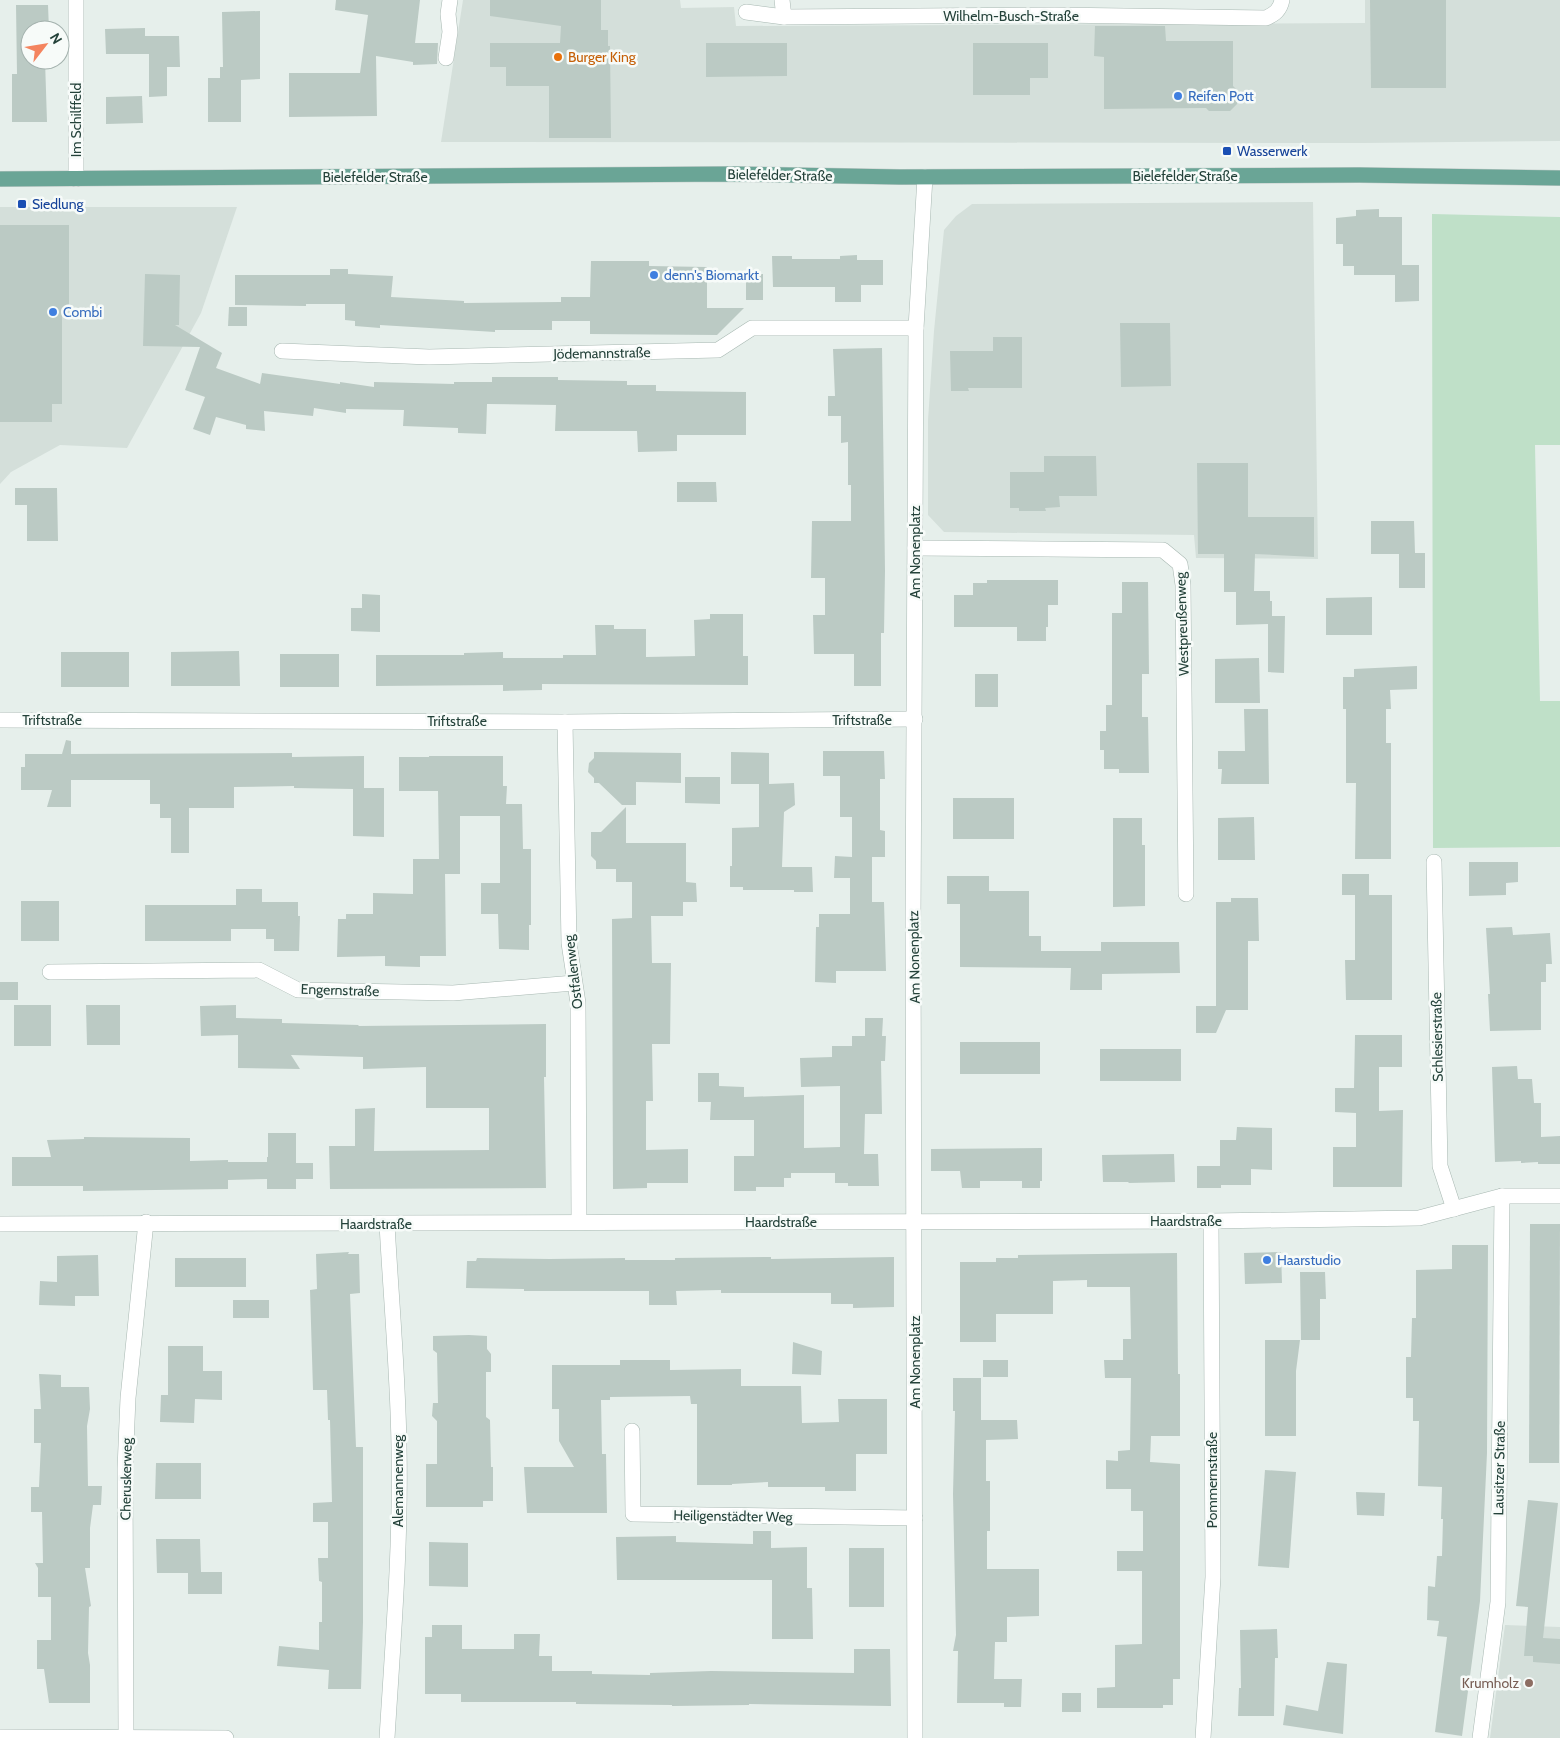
<svg xmlns="http://www.w3.org/2000/svg" width="1560" height="1738" font-family="Cabin,sans-serif">
  <style>
    .built { fill: #d4dfda }
    .green { fill: #bfe0c8 }
    .building { fill: #bbcac4 }
    .lines { fill: none; stroke-linecap: round; stroke-linejoin: round }
    .minor-casing { stroke: #a8b8b2; stroke-width: 16 }
    .major-casing { stroke: #c2cac8; stroke-width: 16 }
    .minor { stroke: #fff; stroke-width: 15 }
    .major { stroke: #6aa596; stroke-width: 15 }
    .food-dot { fill: #e8710a; stroke: #f7fbf9; stroke-width: 2 }
    .shop-dot { fill: #3f7fe0; stroke: #f7fbf9; stroke-width: 2 }
    .transit-dot { fill: #1a4fb4; stroke: #f7fbf9; stroke-width: 2 }
    .education-dot { fill: #8d6e63; stroke: #f7fbf9; stroke-width: 2 }
    .labels { text-anchor: middle; stroke-width: 5; stroke-linejoin: round; paint-order: stroke }
    .street-label { font-size: 14px; fill: #24423a; stroke: #f7fbf9 }
    .food-label { font-size: 14px; fill: #c56008; stroke: #f7fbf9; text-anchor: start }
    .shop-label { font-size: 14px; fill: #366cbe; stroke: #f7fbf9; text-anchor: start }
    .transit-label { font-size: 14px; fill: #164399; stroke: #f7fbf9; text-anchor: start }
    .education-label { font-size: 14px; fill: #785e54; stroke: #f7fbf9; text-anchor: end }
  </style>
  <rect width="100%" height="100%" fill="#e6efeb"/>
  <!-- built -->
  <g class="built">
    <polygon points="463,0 680,0 681,8 734,7 736,26 1365,23 1365,0 1560,0 1560,141 1364,143 441,142"/>
    <polygon points="1313,202 1318,559 1196,558 1194,535 944,532 928,515 928,420 934,331 944,230 956,216 972,204"/>
    <polygon points="0,207 237,207 201,313 127,448 60,445 11,472 0,484"/>
    <polygon points="1505,1625 1560,1627 1560,1738 1490,1738"/>
  </g>
  <!-- green -->
  <polygon class="green" points="1432,214 1560,217 1560,445 1535,445 1540,701 1560,701 1560,847 1433,848"/>
  <!-- building -->
  <g class="building">
    <polygon points="336,0 420,0 415,43 438,43 437,64 413,65 413,62 376,56 377,116 289,117 289,73 360,73 368,15 335,10"/>
    <polygon points="490,0 601,0 601,30 608,30 608,46 610,46 611,138 549,138 549,86 506,86 506,67 490,67 490,43 560,43 561,26 490,16"/>
    <polygon points="1370,0 1446,0 1446,88 1371,88"/>
    <polygon points="16,5 48,5 49,30 30,30 30,60 45,60 47,122 12,122 12,74 17,74"/>
    <polygon points="260,11 260,79 241,80 241,122 208,122 208,78 220,78 220,67 223,67 222,12"/>
    <polygon points="1095,26 1165,26 1166,41 1233,41 1233,86 1237,90 1237,104 1230,111 1209,111 1206,108 1104,109 1104,57 1094,56"/>
    <polygon points="145,28 145,36 179,36 180,67 167,67 167,96 149,97 149,54 106,54 105,29"/>
    <polygon points="706,43 787,43 787,76 706,77"/>
    <polygon points="973,43 1048,43 1048,78 1030,78 1030,95 973,95"/>
    <polygon points="142,96 143,123 106,124 106,97"/>
    <polygon points="1379,209 1379,217 1402,217 1402,265 1419,265 1419,301 1395,302 1395,275 1354,275 1354,266 1343,266 1343,244 1336,244 1336,218 1356,216 1356,210"/>
    <polygon points="0,225 69,225 69,311 62,311 62,404 52,404 52,422 0,422"/>
    <polygon points="857,255 857,260 883,260 883,285 861,285 861,302 835,302 835,287 773,287 772,256 792,256 792,259 840,259 840,256"/>
    <polygon points="591,261 649,261 649,266 707,267 707,308 744,308 717,335 590,334 590,321 552,321 552,330 495,330 495,332 380,325 380,328 355,326 355,321 345,320 345,304 306,304 306,306 235,305 235,275 330,275 330,269 348,269 348,274 393,276 391,297 464,301 464,303 561,302 561,297 590,297"/>
    <polygon points="145,274 180,275 179,325 175,325 222,353 216,368 260,384 262,373 340,384 340,382 374,387 374,382 454,384 454,382 492,382 492,377 558,377 558,380 627,381 627,385 656,385 656,391 746,392 746,435 677,435 677,451 638,452 637,431 555,431 556,405 487,404 486,434 458,433 458,428 403,426 404,410 346,409 346,413 314,408 313,416 264,411 265,431 246,429 246,425 216,417 210,435 193,429 205,397 185,390 200,347 143,346"/>
    <rect x="746" y="274" width="17" height="26"/>
    <polygon points="229,307 247,307 247,326 228,326"/>
    <polygon points="1120,323 1170,323 1171,386 1121,387"/>
    <polygon points="993,337 1022,337 1022,388 968,388 969,391 951,391 950,351 993,351"/>
    <polygon points="882,348 885,571 884,633 881,633 881,686 854,686 854,654 814,654 813,615 825,615 825,578 811,578 812,521 851,521 851,485 848,485 848,442 841,443 841,416 828,416 828,396 835,396 833,349"/>
    <polygon points="1044,456 1096,456 1097,496 1059,496 1060,507 1045,508 1046,511 1019,511 1019,508 1010,508 1010,472 1044,472"/>
    <polygon points="1197,463 1248,463 1248,517 1314,517 1314,557 1255,554 1254,591 1270,591 1270,601 1272,601 1272,616 1285,616 1284,673 1268,672 1268,624 1236,625 1236,592 1224,592 1224,554 1198,554"/>
    <polygon points="677,482 716,482 717,502 677,502"/>
    <polygon points="15,488 57,488 58,541 27,541 27,505 15,505"/>
    <polygon points="1371,521 1414,521 1415,553 1425,553 1425,588 1399,588 1399,554 1371,554"/>
    <polygon points="987,580 1058,580 1058,605 1048,605 1048,627 1046,627 1046,641 1017,641 1017,627 954,627 954,595 973,595 973,583 987,583"/>
    <polygon points="1122,582 1148,582 1149,674 1142,674 1142,717 1148,717 1149,773 1119,773 1119,769 1104,769 1104,750 1100,750 1100,731 1106,731 1106,705 1112,705 1112,613 1122,613"/>
    <polygon points="362,594 380,595 380,632 351,631 351,608 362,608"/>
    <polygon points="1372,597 1372,635 1326,635 1326,598"/>
    <polygon points="710,614 743,614 743,656 748,656 748,685 542,684 542,690 503,691 503,685 376,686 376,655 464,655 464,653 503,652 503,658 563,658 563,655 596,655 595,625 614,625 614,629 646,629 646,657 695,656 694,620 710,619"/>
    <polygon points="239,651 240,686 171,686 171,652"/>
    <rect x="61" y="652" width="68" height="35"/>
    <rect x="280" y="654" width="59" height="33"/>
    <polygon points="1259,658 1260,703 1215,703 1215,659"/>
    <polygon points="1417,666 1417,689 1390,690 1391,709 1386,709 1386,743 1391,743 1391,859 1355,859 1356,783 1346,783 1346,709 1343,709 1343,677 1354,677 1354,669"/>
    <rect x="975" y="674" width="23" height="33"/>
    <polygon points="1244,709 1268,709 1269,784 1221,784 1222,769 1218,769 1218,751 1245,751"/>
    <polygon points="66,740 71,741 71,754 292,753 292,757 364,756 364,788 384,788 384,837 353,836 353,789 294,788 294,786 234,787 234,808 189,808 189,853 171,853 171,818 160,818 160,804 150,804 150,780 71,780 71,807 47,807 52,790 21,790 21,767 25,767 25,754 62,754"/>
    <polygon points="823,751 884,751 885,779 880,779 880,830 885,831 885,857 872,857 872,902 884,902 886,971 836,971 836,983 815,982 816,927 819,927 819,914 850,914 850,878 834,878 835,856 852,857 852,817 840,817 840,776 823,776"/>
    <polygon points="594,752 681,753 681,783 636,782 636,805 622,805 599,783 594,783 594,778 588,772 589,763 594,758"/>
    <polygon points="731,752 769,753 769,784 794,783 795,805 784,812 782,867 812,867 813,892 794,892 794,890 743,890 743,887 730,887 730,866 732,866 732,828 759,827 759,784 731,784"/>
    <polygon points="429,756 503,756 503,786 507,786 506,804 522,804 523,849 531,849 531,925 529,925 529,950 499,949 498,914 481,914 481,883 500,883 500,816 460,816 460,874 445,874 446,956 420,956 420,967 385,966 385,956 337,957 338,919 346,919 346,914 373,914 373,893 413,894 413,859 439,859 438,791 399,791 399,757 429,757"/>
    <polygon points="685,777 720,777 720,804 685,803"/>
    <rect x="953" y="798" width="61" height="41"/>
    <polygon points="626,807 626,843 686,843 686,882 696,883 697,902 683,902 683,916 651,916 652,963 671,963 670,1044 652,1044 653,1101 646,1101 646,1150 688,1149 688,1183 647,1183 647,1188 613,1189 612,919 632,918 632,882 616,882 616,869 596,869 596,861 591,856 591,832 601,832"/>
    <polygon points="1254,817 1255,860 1218,860 1218,818"/>
    <polygon points="1113,818 1142,818 1142,845 1145,845 1145,906 1113,907"/>
    <polygon points="1469,862 1518,862 1518,882 1506,883 1506,895 1469,896"/>
    <polygon points="1342,874 1369,874 1369,895 1356,895 1392,895 1392,1000 1346,1000 1345,960 1355,960 1355,895 1342,895"/>
    <polygon points="947,876 989,876 989,891 1029,891 1029,936 1041,936 1041,951 1101,951 1101,942 1179,942 1180,973 1102,974 1102,990 1070,990 1071,968 960,967 960,904 947,904"/>
    <polygon points="236,889 262,889 262,902 298,902 298,916 300,916 299,951 274,951 274,939 266,939 266,929 231,929 231,941 145,941 145,905 236,905"/>
    <polygon points="1231,898 1258,898 1259,941 1248,941 1248,1010 1226,1010 1216,1033 1196,1033 1196,1006 1216,1006 1216,902 1231,902"/>
    <rect x="21" y="901" width="38" height="40"/>
    <polygon points="1512,927 1513,935 1550,933 1552,964 1546,964 1546,982 1541,982 1541,1030 1490,1031 1488,994 1490,994 1486,928"/>
    <rect x="0" y="982" width="18" height="18"/>
    <rect x="14" y="1005" width="37" height="41"/>
    <polygon points="86,1005 120,1005 120,1045 87,1045"/>
    <polygon points="236,1005 236,1018 282,1019 282,1023 359,1025 358,1026 546,1024 546,1077 544,1077 546,1188 330,1189 329,1146 355,1146 355,1109 375,1108 374,1151 489,1150 489,1108 426,1108 426,1067 363,1069 363,1057 291,1055 300,1069 238,1068 238,1035 201,1036 200,1006"/>
    <polygon points="865,1018 883,1018 882,1036 886,1036 885,1061 881,1061 882,1114 865,1114 864,1154 878,1154 879,1186 848,1186 848,1183 835,1183 835,1173 791,1173 791,1178 784,1178 784,1187 756,1187 756,1191 734,1191 734,1156 754,1156 754,1120 710,1120 711,1102 698,1102 698,1073 719,1073 719,1086 744,1087 744,1097 804,1095 804,1148 840,1147 840,1086 801,1087 800,1058 832,1057 832,1046 852,1046 852,1036 865,1036"/>
    <polygon points="1355,1035 1402,1035 1402,1067 1379,1067 1379,1111 1403,1110 1402,1187 1333,1187 1333,1147 1356,1147 1356,1113 1335,1112 1335,1088 1354,1088"/>
    <rect x="960" y="1042" width="80" height="32"/>
    <rect x="1100" y="1049" width="81" height="32"/>
    <polygon points="1517,1066 1518,1079 1532,1079 1534,1103 1541,1103 1541,1137 1560,1136 1560,1164 1538,1164 1538,1162 1521,1163 1521,1161 1495,1162 1492,1067"/>
    <polygon points="1237,1127 1272,1128 1272,1170 1251,1169 1251,1185 1221,1185 1221,1188 1197,1188 1197,1166 1220,1166 1220,1140 1236,1140"/>
    <polygon points="268,1133 296,1133 296,1163 313,1163 313,1179 296,1179 296,1189 267,1189 267,1179 228,1180 228,1189 83,1191 83,1186 12,1186 12,1157 51,1157 47,1140 84,1139 84,1137 190,1138 190,1161 228,1160 228,1162 267,1162 267,1157 268,1157"/>
    <polygon points="1042,1148 1042,1181 1040,1181 1040,1188 1022,1188 1022,1181 980,1181 980,1188 962,1188 960,1171 931,1171 931,1149"/>
    <polygon points="1174,1154 1175,1182 1128,1183 1129,1182 1103,1182 1102,1155"/>
    <polygon points="1530,1224 1560,1224 1559,1463 1529,1463"/>
    <polygon points="1452,1245 1488,1245 1487,1453 1480,1601 1462,1736 1435,1732 1447,1637 1437,1636 1439,1621 1427,1620 1428,1586 1435,1587 1437,1556 1442,1556 1443,1519 1441,1519 1442,1487 1418,1486 1419,1421 1413,1421 1413,1398 1406,1398 1406,1357 1411,1357 1412,1318 1416,1318 1416,1270 1452,1269"/>
    <polygon points="349,1252 348,1254 359,1254 360,1293 350,1294 356,1447 363,1447 363,1622 361,1689 328,1689 329,1670 277,1666 279,1646 319,1650 319,1622 322,1622 322,1582 319,1581 318,1558 328,1558 328,1522 313,1522 313,1503 332,1502 330,1420 328,1420 327,1390 313,1390 310,1290 317,1289 316,1254"/>
    <polygon points="1281,1252 1282,1283 1245,1284 1244,1253"/>
    <polygon points="1177,1253 1178,1374 1180,1374 1180,1436 1151,1436 1150,1462 1180,1464 1180,1679 1173,1679 1173,1705 1163,1705 1163,1708 1097,1708 1097,1688 1115,1687 1115,1645 1142,1644 1142,1571 1117,1571 1117,1551 1143,1551 1143,1511 1131,1511 1131,1489 1106,1489 1106,1460 1118,1461 1118,1451 1130,1450 1131,1378 1105,1378 1104,1360 1123,1360 1123,1339 1131,1339 1130,1287 1087,1287 1087,1280 1053,1281 1053,1314 996,1314 996,1342 960,1342 960,1262 996,1262 996,1258 1018,1258 1018,1255"/>
    <polygon points="98,1255 99,1296 75,1296 75,1306 39,1305 40,1281 57,1282 57,1256"/>
    <polygon points="771,1257 771,1259 894,1257 894,1307 853,1308 853,1304 831,1304 831,1293 721,1293 721,1290 676,1291 677,1305 649,1305 649,1291 524,1291 524,1289 466,1288 467,1261 476,1261 477,1258 550,1259 625,1258 625,1260 675,1260 675,1258"/>
    <rect x="175" y="1258" width="71" height="29"/>
    <polygon points="1300,1272 1325,1272 1326,1299 1320,1299 1320,1340 1301,1340"/>
    <rect x="233" y="1300" width="36" height="18"/>
    <polygon points="469,1335 487,1336 487,1349 491,1354 491,1372 486,1372 486,1417 490,1420 491,1467 493,1467 493,1501 483,1501 483,1507 426,1507 426,1464 437,1464 437,1421 432,1416 433,1403 438,1403 437,1353 433,1350 433,1336"/>
    <polygon points="1265,1340 1300,1340 1296,1371 1296,1436 1265,1436"/>
    <polygon points="793,1342 822,1351 821,1375 792,1374"/>
    <polygon points="168,1346 203,1346 203,1371 222,1371 222,1400 195,1399 194,1423 160,1422 161,1395 168,1395"/>
    <polygon points="620,1360 670,1360 670,1370 741,1369 741,1386 801,1386 802,1423 839,1422 838,1399 887,1399 887,1454 856,1454 856,1491 825,1491 825,1487 768,1487 768,1482 732,1484 732,1485 697,1485 697,1404 691,1404 690,1396 610,1397 610,1400 601,1400 602,1454 606,1454 607,1513 527,1513 524,1467 574,1467 559,1441 559,1409 552,1409 552,1365 620,1365"/>
    <rect x="983" y="1360" width="25" height="17"/>
    <polygon points="39,1374 61,1375 61,1387 89,1387 90,1409 87,1426 88,1486 102,1486 101,1505 93,1505 90,1528 90,1568 85,1568 91,1606 89,1607 88,1653 90,1665 90,1703 49,1703 44,1669 37,1669 37,1640 51,1640 51,1597 38,1597 38,1568 35,1563 43,1563 42,1512 31,1512 31,1487 39,1487 41,1443 34,1443 34,1409 41,1409"/>
    <polygon points="953,1378 981,1378 981,1420 1017,1420 1018,1439 986,1440 986,1481 990,1481 990,1531 987,1531 987,1569 1039,1569 1039,1616 1007,1617 1007,1642 995,1642 994,1679 1022,1679 1021,1707 1004,1707 1004,1703 957,1703 958,1651 953,1651 956,1635 953,1494 955,1411 953,1411"/>
    <polygon points="156,1463 201,1463 201,1499 155,1499"/>
    <polygon points="1265,1470 1296,1472 1289,1568 1258,1566"/>
    <polygon points="1356,1492 1385,1493 1384,1516 1357,1515"/>
    <polygon points="1528,1500 1558,1503 1543,1638 1560,1639 1560,1664 1533,1662 1533,1656 1524,1656 1528,1607 1516,1606"/>
    <polygon points="753,1531 771,1531 771,1548 807,1547 807,1588 812,1588 813,1639 772,1639 772,1580 617,1580 616,1537 676,1536 676,1542 753,1544"/>
    <polygon points="156,1539 200,1539 201,1572 222,1572 222,1594 188,1594 188,1573 157,1573"/>
    <polygon points="429,1542 468,1543 468,1587 429,1586"/>
    <rect x="849" y="1548" width="35" height="59"/>
    <polygon points="432,1625 462,1625 462,1649 514,1649 514,1634 540,1634 539,1656 552,1656 552,1671 592,1671 592,1674 650,1675 650,1673 711,1671 854,1673 854,1649 890,1649 891,1706 749,1704 749,1705 672,1706 672,1705 576,1704 576,1702 461,1702 461,1694 425,1694 425,1637 432,1637"/>
    <polygon points="1277,1629 1278,1658 1275,1658 1274,1716 1238,1716 1239,1688 1241,1688 1240,1630"/>
    <polygon points="1327,1662 1347,1664 1343,1734 1283,1725 1286,1705 1318,1711"/>
    <rect x="1062" y="1693" width="19" height="19"/>
  </g>
  <g class="lines">
    <defs>
      <g id="minor">
        <polyline points="782,0 784,17"/>
        <path d="M746,12L784,17L1055,15L1266,18C1275,14 1280,10 1282,0"/>
        <polyline points="446,58 450,32 448,14 450,0"/>
        <polyline points="76,179 76,0"/>
        <polyline points="282,351 429,357 718,350 752,328 916,328"/>
        <polyline points="915,548 1163,550 1180,564 1183,585 1186,894"/>
        <polyline points="0,720 565,722 915,719"/>
        <polyline points="565,722 569,943 578,1003 579,1222"/>
        <polyline points="1434,862 1440,1166 1454,1209"/>
        <polyline points="50,972 259,970 298,990 453,993 574,983"/>
        <polyline points="0,1224 1211,1221 1419,1218 1502,1196 1560,1196"/>
        <path d="M387,1224C391,1298 398,1373 399,1447C401,1544 393,1641 387,1738"/>
        <polyline points="632,1431 633,1514 915,1518"/>
        <polyline points="0,1737 226,1738"/>
        <polyline points="126,1737 125,1469 128,1398 146,1222"/>
        <polyline points="915,1738 913,923 916,328 925,177"/>
        <polyline points="1203,1738 1213,1577 1211,1221"/>
        <polyline points="1480,1738 1498,1602 1502,1196"/>
      </g>
      <polyline id="major" points="0,179 732,174 900,177 1359,175 1560,178"/>
    </defs>
    <!-- minor casing -->
    <use href="#minor" class="minor-casing"/>
    <!-- major casing -->
    <use href="#major" class="major-casing"/>
    <!-- minor -->
    <use href="#minor" class="minor"/>
    <!-- major -->
    <use href="#major" class="major"/>
  </g>
  <!-- markers -->
  <circle class="food-dot" cx="558" cy="57" r="5"/>
  <g class="shop-dot">
    <circle cx="1178" cy="96" r="5"/>
    <circle cx="654" cy="275" r="5"/>
    <circle cx="53" cy="312" r="5"/>
    <circle cx="1267" cy="1260" r="5"/>
  </g>
  <g class="transit-dot">
    <rect x="1222" y="146" width="10" height="10" rx="2.5"/>
    <rect x="17" y="199" width="10" height="10" rx="2.5"/>
  </g>
  <circle class="education-dot" cx="1529" cy="1683" r="5"/>
  <g class="labels">
    <!-- street labels -->
    <g class="street-label">
      <text x="1011" y="21">Wilhelm-Busch-Straße</text>
      <text transform="translate(76 120) rotate(-90)" y="5">Im Schilffeld</text>
      <text transform="translate(780 175) rotate(1)" y="5">Bielefelder Straße</text>
      <text x="1185" y="181">Bielefelder Straße</text>
      <text x="375" y="182">Bielefelder Straße</text>
      <text transform="translate(602 353) rotate(-1)" y="5">Jödemannstraße</text>
      <text transform="translate(915 552) rotate(-90)" y="5">Am Nonenplatz</text>
      <text transform="translate(1182 624) rotate(-92)" y="5">Westpreußenweg</text>
      <text x="52" y="725">Triftstraße</text>
      <text x="862" y="725">Triftstraße</text>
      <text x="457" y="726">Triftstraße</text>
      <text transform="translate(914 957) rotate(-91)" y="5">Am Nonenplatz</text>
      <text transform="translate(573 972) rotate(-97)" y="5">Ostfalenweg</text>
      <text transform="translate(340 990) rotate(2)" y="5">Engernstraße</text>
      <text transform="translate(1437 1037) rotate(-91)" y="5">Schlesierstraße</text>
      <text x="1186" y="1226">Haardstraße</text>
      <text x="781" y="1227">Haardstraße</text>
      <text x="376" y="1229">Haardstraße</text>
      <text transform="translate(915 1362) rotate(-90)" y="5">Am Nonenplatz</text>
      <text transform="translate(1499 1468) rotate(-89)" y="5">Lausitzer Straße</text>
      <text transform="translate(126 1479) rotate(-89)" y="5">Cheruskerweg</text>
      <text transform="translate(1212 1480) rotate(-90)" y="5">Pommernstraße</text>
      <text transform="translate(398 1481) rotate(-90)" y="5">Alemannenweg</text>
      <text transform="translate(733 1516) rotate(1)" y="5">Heiligenstädter Weg</text>
    </g>
    <!-- food labels -->
    <g class="food-label">
      <text x="568" y="62">Burger King</text>
    </g>
    <!-- shop labels -->
    <g class="shop-label">
      <text x="1188" y="101">Reifen Pott</text>
      <text x="664" y="280">denn's Biomarkt</text>
      <text x="63" y="317">Combi</text>
      <text x="1277" y="1265">Haarstudio</text>
    </g>
    <!-- transit labels -->
    <g class="transit-label">
      <text x="1237" y="156">Wasserwerk</text>
      <text x="32" y="209">Siedlung</text>
    </g>
    <!-- education labels -->
    <g class="education-label">
      <text x="1519" y="1688">Krumholz</text>
    </g>
  </g>
  <!-- north arrow -->
  <g transform="translate(45 45) rotate(59)"><circle r="24" fill="#f7fbf9" stroke="#a3b1ad"/>
  <path d="M0-4L9 19L0 12L-9 19Z" fill="#f4845f"/>
  <text y="-8" font-size="14" font-weight="bold" text-anchor="middle" fill="#24423a">N</text>
  </g>
</svg>
